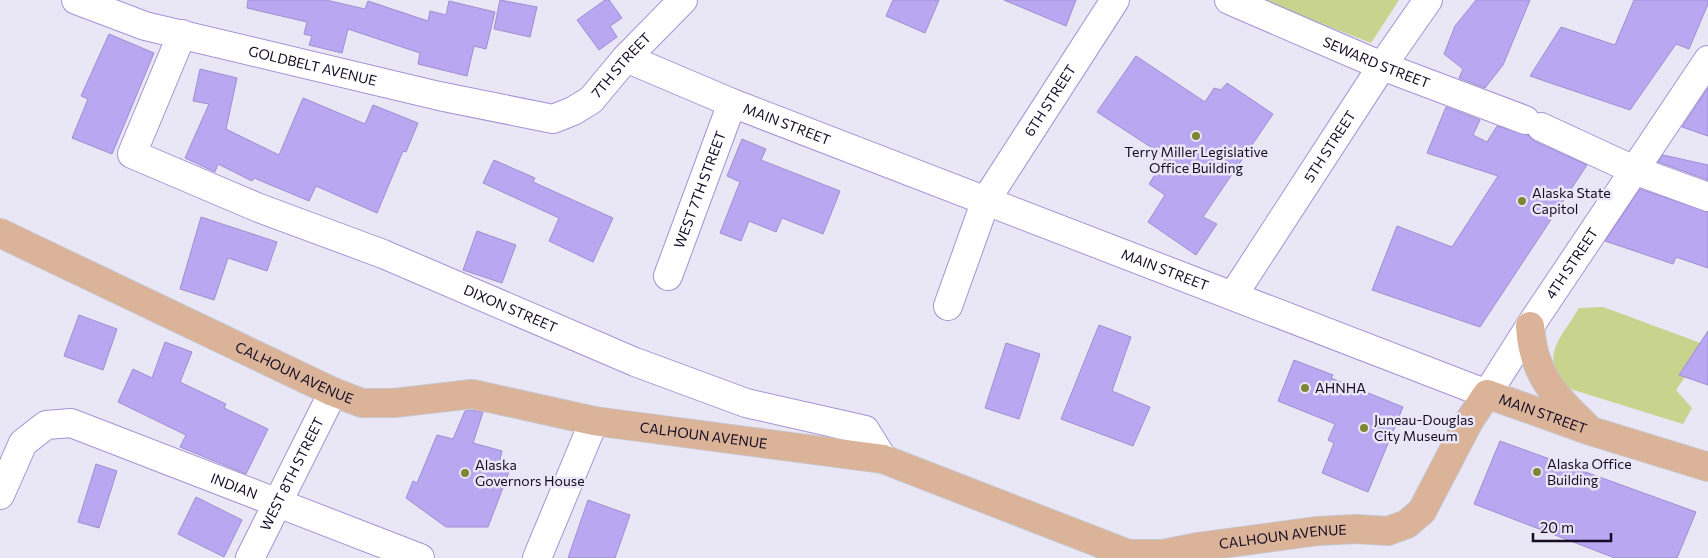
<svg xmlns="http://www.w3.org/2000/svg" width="1708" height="558" font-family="Commissioner,sans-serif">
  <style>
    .green { fill: #c8d38e }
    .building { fill: #baa7f2; stroke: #a08ed1 }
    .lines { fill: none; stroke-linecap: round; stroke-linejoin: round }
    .minor-casing { stroke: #a493d6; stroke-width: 30 }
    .major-casing { stroke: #c7c5cb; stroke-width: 30 }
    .minor { stroke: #fff; stroke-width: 28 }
    .major { stroke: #dab398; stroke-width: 28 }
    .poi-dot { fill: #7c8633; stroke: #e9e6f5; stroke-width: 2 }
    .labels { text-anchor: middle; stroke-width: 5; stroke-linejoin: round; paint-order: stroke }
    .street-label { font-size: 14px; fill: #150d26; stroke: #e9e6f5 }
    .poi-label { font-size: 14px; fill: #150d26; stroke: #e9e6f5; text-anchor: start }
  </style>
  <rect width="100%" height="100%" fill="#e9e6f5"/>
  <!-- green -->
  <g class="green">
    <polygon points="1262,0 1399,0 1371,43"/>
    <path d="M1603,307L1706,345L1676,390L1692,408L1683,424L1564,387C1540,353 1561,339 1579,308Z"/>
  </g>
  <!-- building -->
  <g class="building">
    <polygon points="248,0 326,0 365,9 368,1 428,21 430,11 446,15 449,1 495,12 486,49 474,46 467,76 418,64 420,53 348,29 342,53 309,45 312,36 304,34 307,22 247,8"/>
    <polygon points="500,0 537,7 530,37 494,29"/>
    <polygon points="605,0 609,0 622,18 610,26 617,37 599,50 577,20"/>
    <polygon points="893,0 939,0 925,33 886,16"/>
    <polygon points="1004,0 1076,0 1066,26"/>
    <polygon points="1476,0 1530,0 1503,65 1485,88 1459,78 1463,69 1444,54 1455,26"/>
    <polygon points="1634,0 1708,0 1708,4 1689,49 1676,44 1630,110 1530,76 1561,27 1615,45"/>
    <polygon points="109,34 154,53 112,154 72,138 88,99 81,96"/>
    <polygon points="1136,56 1205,102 1214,88 1221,90 1227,83 1273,114 1203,217 1217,224 1196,255 1148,222 1165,195 1149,184 1166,157 1097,112"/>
    <polygon points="200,69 237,78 226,129 279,155 303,98 365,124 373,105 418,123 406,152 403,151 377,213 316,186 309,201 254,178 252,181 218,164 215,172 185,158 209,104 193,101"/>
    <polygon points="1708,88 1708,136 1682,127"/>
    <polygon points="1446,107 1480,120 1473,135 1487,142 1497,126 1528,135 1534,141 1587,165 1480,327 1372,290 1397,226 1452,247 1498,176 1427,153"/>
    <polygon points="742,139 766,149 761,160 840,191 823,234 782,218 776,232 749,221 741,241 720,233 740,182 727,176"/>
    <polygon points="1663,155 1708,165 1708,180 1658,162"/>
    <polygon points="494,160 535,178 533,182 613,218 593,262 549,241 559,218 483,183"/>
    <polygon points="1640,189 1708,212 1708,268 1676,257 1673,264 1605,241"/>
    <polygon points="201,217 277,242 267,271 228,258 214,300 180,289"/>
    <polygon points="477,231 516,245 502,283 463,270"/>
    <polygon points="79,315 117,329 103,370 64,356"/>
    <polygon points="1099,325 1131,337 1112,391 1150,407 1133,446 1061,419"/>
    <polygon points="1708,331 1708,385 1679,375"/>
    <polygon points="165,342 192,352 180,382 226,404 224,408 268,429 246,474 180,447 186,435 118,402 133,369 152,378"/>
    <polygon points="1006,343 1040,354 1019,419 985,408"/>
    <polygon points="1294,360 1333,375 1331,378 1403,407 1368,492 1322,473 1334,443 1328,440 1335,424 1278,401"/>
    <polygon points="471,410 483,412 473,443 502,451 500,459 512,464 488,527 446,527 406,498 413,481 417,483 437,435 453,439 465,411"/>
    <polygon points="1500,441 1696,512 1677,558 1615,558 1474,504"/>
    <polygon points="96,464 117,471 99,528 78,522"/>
    <polygon points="196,497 242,520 224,557 178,534"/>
    <polygon points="588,500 630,515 615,558 568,558"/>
  </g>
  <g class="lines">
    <defs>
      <g id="minor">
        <path id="s1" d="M76,0L145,26L439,96L553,119L573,111L591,100L626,58L683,0"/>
        <path id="s2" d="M1229,0L1382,66L1525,120"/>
        <path id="s3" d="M182,34L132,154L259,208L383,254L635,362L746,403L865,430L883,459"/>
        <path id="s4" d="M626,58L732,103L1487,394L1530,326L1708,60"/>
        <polyline points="1541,127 1634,170 1708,197"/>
        <path id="s5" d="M668,276L732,103"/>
        <path id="s6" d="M1234,294L1382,66L1428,0"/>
        <path id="s7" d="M948,306L986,200L1115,0"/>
        <path id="s8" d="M0,495L23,443L46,425L71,423L420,558"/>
        <path id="s9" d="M250,558L333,392"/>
        <polyline points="537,558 594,421"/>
      </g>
      <g id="major">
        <path id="s10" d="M0,233L333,392L362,403H394L472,394L594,421L883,459L1128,554H1163L1198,547L1318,531L1356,529L1388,531L1407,524L1422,511L1469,421L1487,394L1591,431L1708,467"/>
        <path d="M1530,326C1532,370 1553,396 1585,425"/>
      </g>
    </defs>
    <!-- minor casing -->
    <use href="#minor" class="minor-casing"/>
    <!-- major casing -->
    <use href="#major" class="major-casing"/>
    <!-- minor -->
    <use href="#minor" class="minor"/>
    <!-- major -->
    <use href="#major" class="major"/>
  </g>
  <!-- markers -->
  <g class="poi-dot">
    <circle cx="1196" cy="136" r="5"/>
    <circle cx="1522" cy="201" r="5"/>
    <circle cx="1305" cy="388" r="5"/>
    <circle cx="1364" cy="428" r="5"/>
    <circle cx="1537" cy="472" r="5"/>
    <circle cx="465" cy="473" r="5"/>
  </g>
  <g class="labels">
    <!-- street labels -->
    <g class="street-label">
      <text dy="5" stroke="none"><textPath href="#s2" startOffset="160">SEWARD STREET</textPath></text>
      <text dy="5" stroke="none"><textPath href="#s1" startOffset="581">7TH STREET</textPath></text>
      <text dy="5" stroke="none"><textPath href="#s1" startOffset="246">GOLDBELT AVENUE</textPath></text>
      <text dy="5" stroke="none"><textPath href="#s7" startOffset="231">6TH STREET</textPath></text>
      <text dy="5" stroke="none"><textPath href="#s4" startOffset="174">MAIN STREET</textPath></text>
      <text dy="5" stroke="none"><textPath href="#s6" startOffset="176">5TH STREET</textPath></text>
      <text dy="5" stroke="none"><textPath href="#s5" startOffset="92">WEST 7TH STREET</textPath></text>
      <text dy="5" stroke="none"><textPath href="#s4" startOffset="1080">4TH STREET</textPath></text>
      <text dy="5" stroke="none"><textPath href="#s4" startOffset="579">MAIN STREET</textPath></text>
      <text dy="5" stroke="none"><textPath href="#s3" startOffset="539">DIXON STREET</textPath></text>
      <text dy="5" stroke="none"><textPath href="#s10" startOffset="326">CALHOUN AVENUE</textPath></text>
      <text dy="5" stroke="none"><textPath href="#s10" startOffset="1685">MAIN STREET</textPath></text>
      <text dy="5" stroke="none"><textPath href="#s10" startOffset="746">CALHOUN AVENUE</textPath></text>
      <text dy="5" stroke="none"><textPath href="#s9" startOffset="94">WEST 8TH STREET</textPath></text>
      <text dy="5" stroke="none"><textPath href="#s8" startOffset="286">INDIAN</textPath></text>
      <text dy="5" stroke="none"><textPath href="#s10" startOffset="1346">CALHOUN AVENUE</textPath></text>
    </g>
    <!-- poi labels -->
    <g class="poi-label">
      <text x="1196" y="157" text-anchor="middle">Terry Miller Legislative<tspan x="1196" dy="16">Office Building</tspan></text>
      <text x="1532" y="198">Alaska State<tspan x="1532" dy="16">Capitol</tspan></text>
      <text x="1315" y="393">AHNHA</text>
      <text x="1374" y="425">Juneau-Douglas<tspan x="1374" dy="16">City Museum</tspan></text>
      <text x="1547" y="469">Alaska Office<tspan x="1547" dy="16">Building</tspan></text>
      <text x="475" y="470">Alaska<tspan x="475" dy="16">Governors House</tspan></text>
    </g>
  </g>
  <!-- scale -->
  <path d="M1533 533v8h78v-8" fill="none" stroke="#150d26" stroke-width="2.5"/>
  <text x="1540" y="533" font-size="15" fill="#150d26" stroke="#e9e6f5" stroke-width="4" paint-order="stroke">20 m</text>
</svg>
